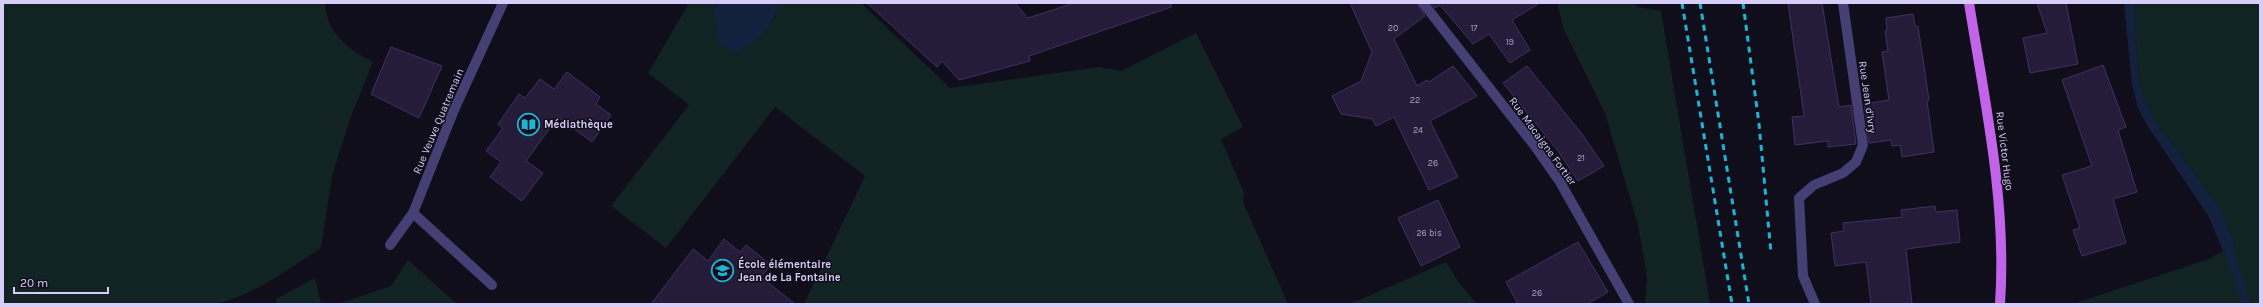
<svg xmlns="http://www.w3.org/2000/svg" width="2263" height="307" font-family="Karla,sans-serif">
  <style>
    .green { fill: #122324 }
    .water { fill: #14213e }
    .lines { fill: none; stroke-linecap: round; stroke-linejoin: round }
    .stream { stroke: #14213e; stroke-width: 9 }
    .building { fill: #241c39; stroke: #3f3162 }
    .minor { stroke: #453f74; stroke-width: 10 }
    .major { stroke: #c264ea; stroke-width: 10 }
    .rail { stroke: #1db5d6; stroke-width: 3; stroke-dasharray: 6 5; stroke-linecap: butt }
    .labels { text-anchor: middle; stroke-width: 3; stroke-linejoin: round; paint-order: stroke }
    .number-label { font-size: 9px; fill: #aaa2c8 }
    .street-label { font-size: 11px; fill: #d6cef8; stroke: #110e1b }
    .poi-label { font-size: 11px; font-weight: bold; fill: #d6cef8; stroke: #110e1b; text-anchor: start }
  </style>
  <rect width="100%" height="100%" fill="#110e1b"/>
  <!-- green -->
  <g class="green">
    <path d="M3,3H325C327,34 348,49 373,62L350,119L332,176L321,248C292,267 249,298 214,304H3Z"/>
    <polygon points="689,3 719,3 714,10 772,22 781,3 861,3 950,88 1099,67 1121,71 1196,33 1243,127 1221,139 1244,193 1243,202 1288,304 804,304 865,176 775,107 666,248 611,206 689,105 648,73"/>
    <polygon points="1557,3 1635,3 1638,7 1661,11 1710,304 1645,304 1647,277 1638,224 1605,113 1564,30"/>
    <polygon points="2134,3 2260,3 2260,304 2073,304 2209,259 2235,244 2220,208 2156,122 2144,99 2138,77"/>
    <polygon points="408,260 457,304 338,304 391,286"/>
    <polygon points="1446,262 1459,283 1477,304 1350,304"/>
    <polygon points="315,278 321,304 277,304 276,299"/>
  </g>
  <!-- water -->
  <g class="water">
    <path d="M719,3H781C768,31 763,37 737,52L719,44L714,10Z"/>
    <polygon points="2124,3 2134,3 2138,77 2144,99 2156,122 2220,208 2235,244 2223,251 2209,217 2147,125 2138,108 2132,85"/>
  </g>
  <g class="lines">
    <!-- stream -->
    <polyline class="stream" points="2225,237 2246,304"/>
  </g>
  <!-- building -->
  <g class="building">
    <polygon points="867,3 1015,3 1028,18 1074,3 1171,3 1171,7 1029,56 1030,61 959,80 942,61 937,67"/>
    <polygon points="1350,3 1417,3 1425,16 1394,39 1417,86 1427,80 1429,82 1453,66 1477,96 1430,121 1458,177 1429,190 1394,117 1376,126 1372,119 1341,114 1332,96 1361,81 1372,52"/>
    <polygon points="1431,3 1540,3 1512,20 1530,50 1510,63 1489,34 1473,44 1440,5 1435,8"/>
    <polygon points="1788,3 1822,3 1839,107 1851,105 1856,144 1828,147 1828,141 1795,145 1792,117 1804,116"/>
    <polygon points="2037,3 2066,3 2078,64 2030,73 2023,38 2047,33"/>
    <polygon points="1913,14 1915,26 1918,26 1929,100 1927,101 1934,152 1902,157 1900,145 1892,146 1891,140 1869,143 1864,104 1889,100 1882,52 1888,51 1885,31 1887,31 1886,18"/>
    <polygon points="391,47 442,66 419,118 371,94"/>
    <polygon points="2103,65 2126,127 2118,130 2137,192 2113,199 2126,243 2082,256 2073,230 2080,228 2062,175 2092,166 2062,80"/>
    <polygon points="1527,66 1582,134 1604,166 1578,181 1558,151 1503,83"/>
    <polygon points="567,72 600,97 596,104 611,115 592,142 558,117 526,161 543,173 522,201 490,177 501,162 486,151 503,128 498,124 519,94 525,98 540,79 554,89"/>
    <polygon points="1438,200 1460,247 1421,266 1398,218"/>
    <polygon points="1935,206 1936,212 1957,210 1960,242 1906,249 1912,304 1871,304 1866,262 1835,266 1831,233 1844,231 1843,223 1902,217 1901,210"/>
    <polygon points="724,239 740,252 746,245 771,265 761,277 795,304 651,304 693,249 708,261"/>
    <polygon points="1578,242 1608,292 1587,304 1518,304 1506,282"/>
  </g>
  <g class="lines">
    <!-- minor -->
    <g class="minor">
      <polyline points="1423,3 1534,145 1560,182 1629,304"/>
      <polyline points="413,213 492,285"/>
      <polyline points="390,245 413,213 454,110 503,3"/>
      <polyline points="1815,304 1803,276 1799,198 1814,185 1843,173 1856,162 1863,145 1843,3"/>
    </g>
    <!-- major -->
    <path class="major" d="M1969,3C1985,103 2007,202 2000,304"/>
    <!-- rail -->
    <g class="rail">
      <polyline points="1682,3 1732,304"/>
      <polyline points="1700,3 1749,304"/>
      <polyline points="1743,3 1759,124 1771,253"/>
    </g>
  </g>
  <!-- icons -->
  <defs>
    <symbol id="library-ring" viewBox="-11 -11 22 22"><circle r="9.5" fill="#110e1b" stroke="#1db5d6" stroke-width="1.5"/><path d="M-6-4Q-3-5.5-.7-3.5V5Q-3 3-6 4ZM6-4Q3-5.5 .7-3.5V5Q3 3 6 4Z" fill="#1db5d6"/></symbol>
    <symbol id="school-ring" viewBox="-11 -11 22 22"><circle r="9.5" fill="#110e1b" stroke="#1db5d6" stroke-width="1.5"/><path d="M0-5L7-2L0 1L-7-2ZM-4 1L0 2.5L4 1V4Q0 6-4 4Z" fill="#1db5d6"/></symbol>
  </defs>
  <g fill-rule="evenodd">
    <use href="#library-ring" x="516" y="112" width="25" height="25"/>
    <use href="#school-ring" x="710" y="258" width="25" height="25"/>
  </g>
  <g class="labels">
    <!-- number labels -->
    <g class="number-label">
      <text x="1393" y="31">20</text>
      <text x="1474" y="31">17</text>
      <text x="1510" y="45">19</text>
      <text x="1415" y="103">22</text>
      <text x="1418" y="133">24</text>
      <text x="1581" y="161">21</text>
      <text x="1433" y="166">26</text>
      <text x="1429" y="236">26 bis</text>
      <text x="1537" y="296">26</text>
    </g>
    <!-- street labels -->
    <g class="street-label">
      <text transform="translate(1868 97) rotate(82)" y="4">Rue Jean d'Ivry</text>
      <text transform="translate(438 121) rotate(-67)" y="4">Rue Veuve Quatremain</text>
      <text transform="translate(1543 141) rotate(54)" y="4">Rue Macaigne Fortier</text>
      <text transform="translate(2005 151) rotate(83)" y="4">Rue Victor Hugo</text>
    </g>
    <!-- poi labels -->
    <g class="poi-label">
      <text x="544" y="128">Médiathèque</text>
      <text x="738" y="268">École élémentaire<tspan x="738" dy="13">Jean de La Fontaine</tspan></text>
    </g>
  </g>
  <!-- border -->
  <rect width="2263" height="307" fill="none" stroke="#d6cef8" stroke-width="8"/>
  <!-- scale -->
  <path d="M14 287v6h94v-6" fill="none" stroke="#d6cef8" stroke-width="2"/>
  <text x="20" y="287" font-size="12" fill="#d6cef8" stroke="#110e1b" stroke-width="3" paint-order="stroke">20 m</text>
</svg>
